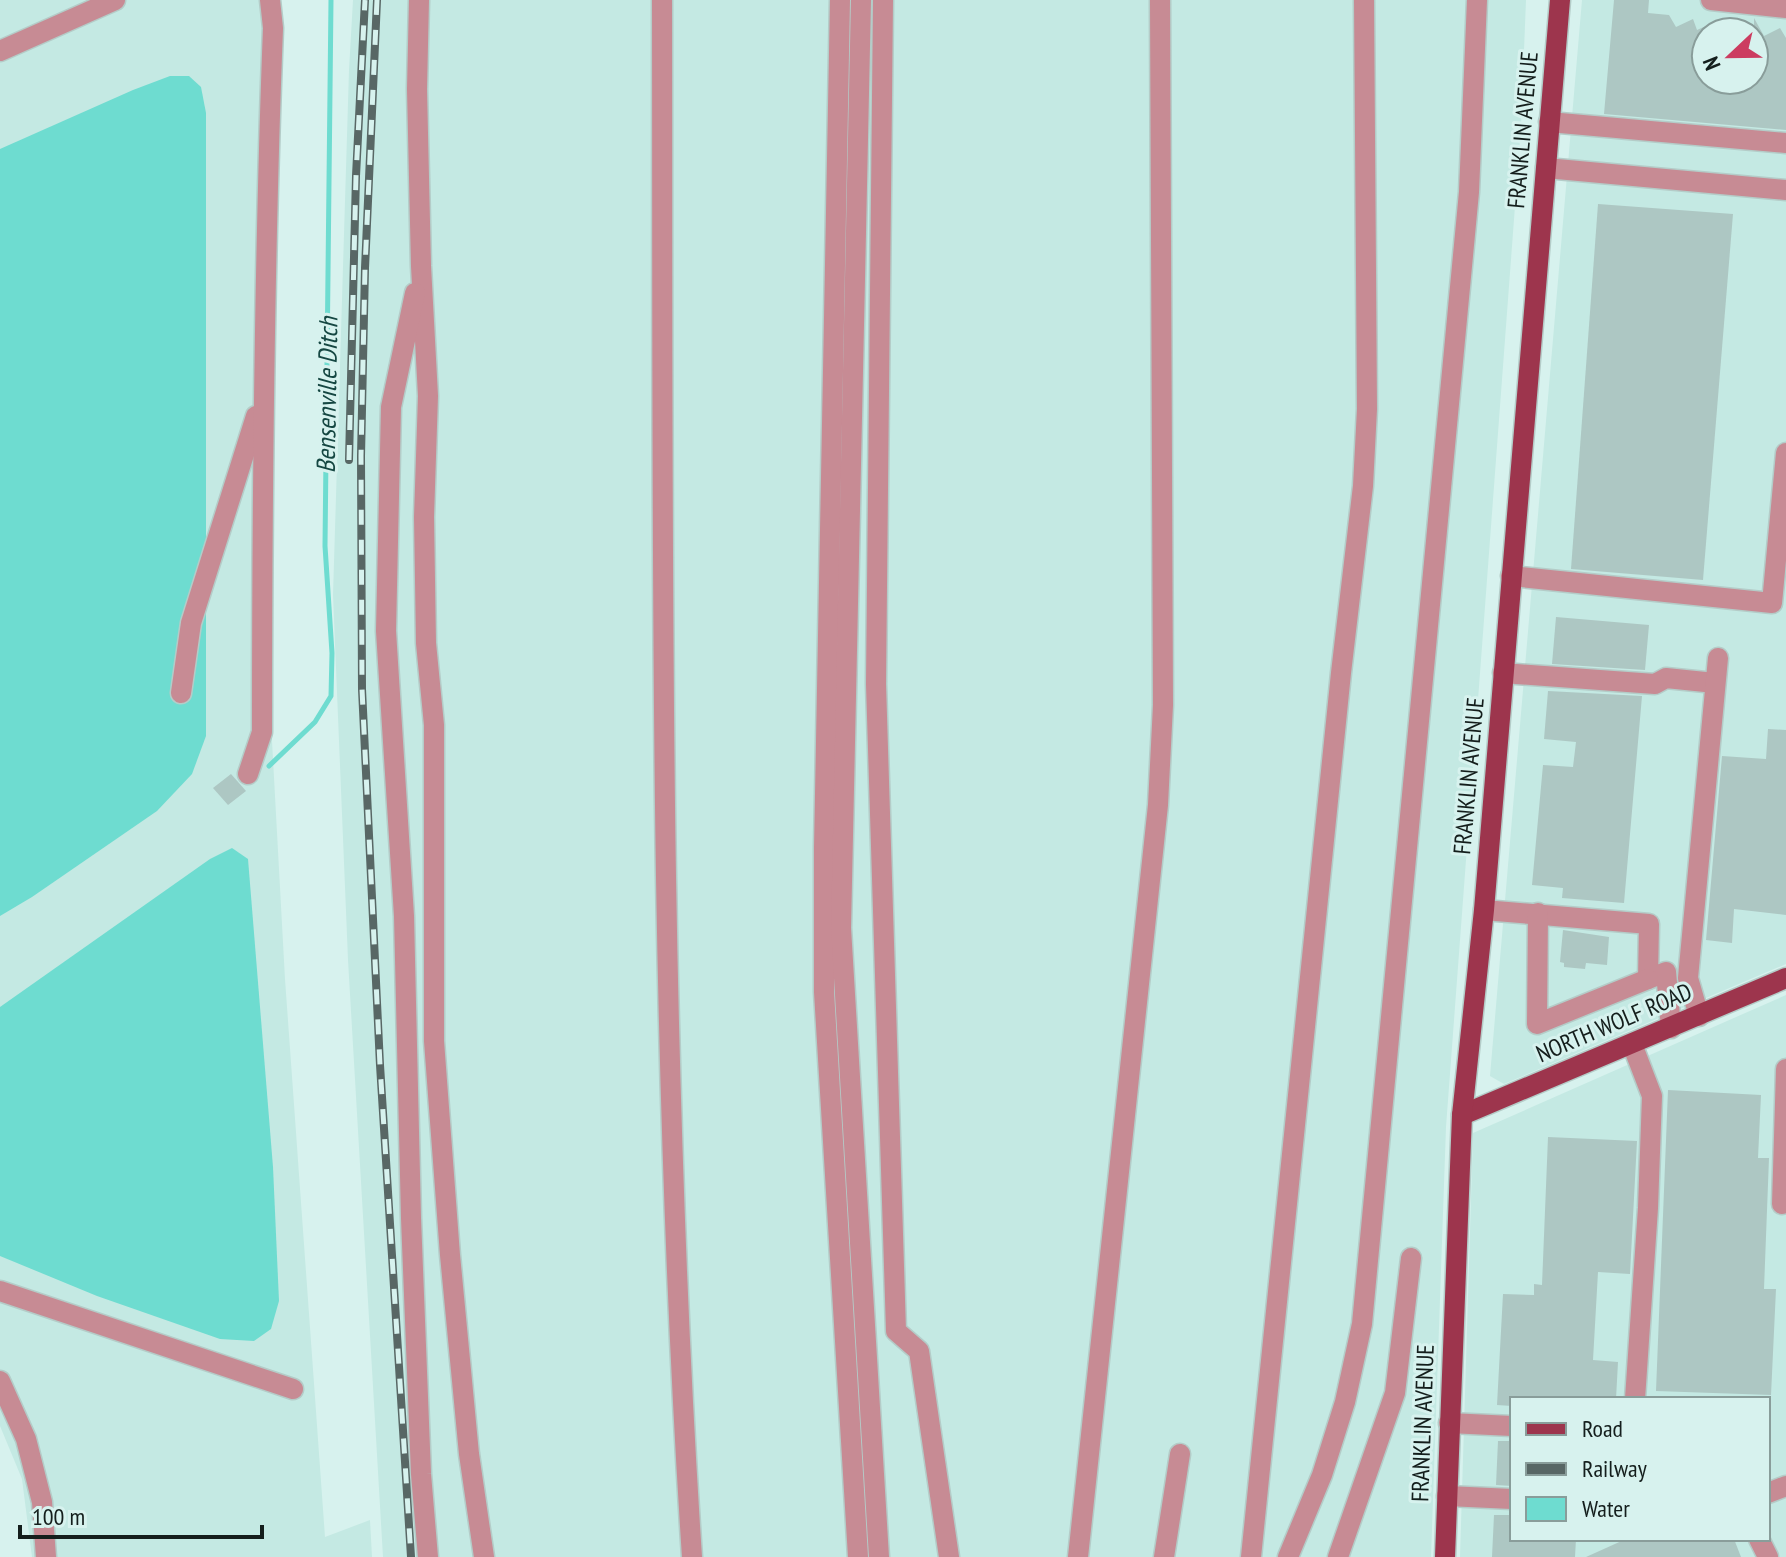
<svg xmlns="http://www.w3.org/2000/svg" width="1786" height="1557" font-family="'PT Sans Narrow',sans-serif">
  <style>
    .built { fill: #c4e9e3; fill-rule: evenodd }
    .water { fill: #6edcd0 }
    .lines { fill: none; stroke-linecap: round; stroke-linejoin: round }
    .stream { stroke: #6edcd0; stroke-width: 5 }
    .building { fill: #adc7c3 }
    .minor-casing { stroke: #b4ccc8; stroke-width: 23 }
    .major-casing { stroke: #b4ccc8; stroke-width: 23 }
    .minor { stroke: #c78b94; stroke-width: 20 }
    .major { stroke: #9d354d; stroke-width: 20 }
    .rail-casing { stroke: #586765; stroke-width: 8 }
    .rail { stroke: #d7f2ee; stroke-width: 5; stroke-dasharray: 15; stroke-linecap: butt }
    .labels { text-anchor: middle; stroke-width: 6; stroke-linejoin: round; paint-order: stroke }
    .street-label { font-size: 24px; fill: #141e1c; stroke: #d7f2ee }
    .water-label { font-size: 26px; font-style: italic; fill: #154742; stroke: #d7f2ee }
  </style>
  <rect width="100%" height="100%" fill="#d7f2ee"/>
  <!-- built -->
  <g class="built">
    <polygon points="0,0 281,0 269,392 272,741 285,979 325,1537 370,1520 372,1557 32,1557 22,1479 0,1426"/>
    <polygon points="353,0 1526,0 1521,126 1446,1127 1431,1557 383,1557 348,960 333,595 349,70"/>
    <path d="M1582,0H1786V964L1504,1084L1490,1076ZM1706,32H1754V80H1706Z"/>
    <path d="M1786,995V1557H1460L1473,1133ZM1512,1399H1768V1539H1512Z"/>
  </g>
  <!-- water -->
  <g class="water">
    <polygon points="170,76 189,76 201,87 206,113 206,736 192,774 157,811 32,897 0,916 0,149 133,90"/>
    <polygon points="232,848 248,859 273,1167 279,1301 271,1329 254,1341 220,1339 97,1296 0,1256 0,1007 210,859"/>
  </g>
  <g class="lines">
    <!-- stream -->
    <polyline class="stream" points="269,766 315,722 331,696 332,653 325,546 331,0"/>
  </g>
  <!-- building -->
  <g class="building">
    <polygon points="1614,0 1649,0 1648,13 1669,15 1676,27 1693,19 1697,30 1706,26 1706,80 1754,80 1754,18 1764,36 1780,28 1786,38 1786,130 1604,114"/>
    <polygon points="1598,204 1733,214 1703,580 1571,569"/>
    <polygon points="1556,617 1649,625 1645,670 1552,664"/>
    <polygon points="1548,691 1642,696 1624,903 1562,898 1563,888 1532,885 1543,765 1573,767 1576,742 1544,739"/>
    <polygon points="1768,729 1786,730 1786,915 1734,909 1732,943 1706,940 1722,756 1766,759"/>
    <polygon points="231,774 246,791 228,805 213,788"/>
    <polygon points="1563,930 1609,937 1607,965 1586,963 1585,969 1564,967 1564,963 1560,962"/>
    <polygon points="1668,1090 1761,1095 1758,1158 1769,1158 1764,1289 1776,1289 1771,1395 1656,1391"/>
    <polygon points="1548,1137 1637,1141 1630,1274 1598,1272 1593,1360 1618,1362 1616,1399 1512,1399 1512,1406 1497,1405 1503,1294 1534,1295 1534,1284 1542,1285"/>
    <polygon points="1498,1441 1512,1441 1512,1486 1496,1485"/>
    <polygon points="1494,1515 1512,1515 1512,1539 1576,1539 1575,1557 1492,1557"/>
    <polygon points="1626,1539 1734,1539 1741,1557 1586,1557"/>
  </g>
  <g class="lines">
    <defs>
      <g id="minor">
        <polyline points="419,0 417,89 421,266 428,396 424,517 426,643 434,725 434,1041 450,1255 469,1454 484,1557"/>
        <path d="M662,0C663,519 658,1039 692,1557"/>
        <polyline points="840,0 824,848 824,992 858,1557"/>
        <polyline points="861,0 841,928 879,1557"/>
        <polyline points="883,0 876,684 896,1331 919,1351 949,1557"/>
        <polyline points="1711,0 1786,8"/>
        <polyline points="0,51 115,0"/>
        <polyline points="1549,122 1786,143"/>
        <polyline points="1546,168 1786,190"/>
        <polyline points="415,293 391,407 386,631 404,916 411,1218 421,1474 428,1557"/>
        <polyline points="1511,576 1772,603 1786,453"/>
        <polyline points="1503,673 1655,684 1666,678 1715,683"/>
        <polyline points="181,693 191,623 256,416"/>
        <path d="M248,774L262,732C262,497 264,263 273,28L270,0"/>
        <polyline points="1484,910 1649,924 1648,979 1666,972 1671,1028"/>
        <polyline points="1538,913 1537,1024 1648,979"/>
        <polyline points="1699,1016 1688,978 1718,658"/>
        <polyline points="1632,1044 1652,1096 1648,1208 1635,1399"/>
        <polyline points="1782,1204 1786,1069"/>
        <polyline points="0,1291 293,1389"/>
        <polyline points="0,1381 26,1439 42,1502 46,1557"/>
        <polyline points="1449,1423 1512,1426"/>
        <polyline points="1768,1493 1786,1486"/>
        <polyline points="1447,1496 1512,1499"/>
        <polyline points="1759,1539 1768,1557"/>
        <polyline points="1078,1557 1158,805 1163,705 1160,0"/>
        <polyline points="1164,1557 1180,1454"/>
        <polyline points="1251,1557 1341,673 1363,486 1367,409 1364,0"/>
        <polyline points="1288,1557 1322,1475 1345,1402 1362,1324 1469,192 1477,0"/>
        <polyline points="1338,1557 1395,1393 1411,1258"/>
      </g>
      <g id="major">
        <polyline points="1462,1115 1786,978"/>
        <polyline points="1445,1557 1462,1115 1484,910 1560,0"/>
      </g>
    </defs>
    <!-- minor casing -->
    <use href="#minor" class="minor-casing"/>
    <!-- major casing -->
    <use href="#major" class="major-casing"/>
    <!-- minor -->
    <use href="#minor" class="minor"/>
    <!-- major -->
    <use href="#major" class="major"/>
    <defs>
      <g id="rail">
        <polyline points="377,0 365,268 361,456 362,689 380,1065 411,1557"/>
        <polyline points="349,460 356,176 365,0"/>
      </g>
    </defs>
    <!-- rail casing -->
    <use href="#rail" class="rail-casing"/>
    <!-- rail -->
    <use href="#rail" class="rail"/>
  </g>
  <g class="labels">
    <!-- street labels -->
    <g class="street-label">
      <text transform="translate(1523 130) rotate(-85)" y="8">FRANKLIN AVENUE</text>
      <text transform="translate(1469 776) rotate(-85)" y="8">FRANKLIN AVENUE</text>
      <text transform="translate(1614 1023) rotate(-23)" y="8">NORTH WOLF ROAD</text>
      <text transform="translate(1423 1423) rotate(-88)" y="8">FRANKLIN AVENUE</text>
    </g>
    <!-- water labels -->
    <g class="water-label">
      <text transform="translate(327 395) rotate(-89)" y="9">Bensenville Ditch</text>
    </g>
  </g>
  <!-- legend -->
  <rect x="1510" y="1397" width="260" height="144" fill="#d7f2ee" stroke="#899d9a" stroke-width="2"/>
  <rect x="1526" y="1423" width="40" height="12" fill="#9d354d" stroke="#899d9a" stroke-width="2"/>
  <text x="1582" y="1437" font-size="24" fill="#141e1c">Road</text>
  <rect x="1526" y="1463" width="40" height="12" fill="#586765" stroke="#899d9a" stroke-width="2"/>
  <text x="1582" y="1477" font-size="24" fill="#141e1c">Railway</text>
  <rect x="1526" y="1497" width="40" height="24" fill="#6edcd0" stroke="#899d9a" stroke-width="2"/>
  <text x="1582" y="1517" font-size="24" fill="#141e1c">Water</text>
  <!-- north arrow -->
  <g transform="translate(1730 56) rotate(248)"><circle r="38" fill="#d7f2ee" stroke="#899d9a" stroke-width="2"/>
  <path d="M0-6L14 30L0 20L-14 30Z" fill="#cc3c60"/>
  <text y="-12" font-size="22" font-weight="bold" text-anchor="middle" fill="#141e1c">N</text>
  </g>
  <!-- scale -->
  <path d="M20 1525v12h242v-12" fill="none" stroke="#141e1c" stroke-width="4"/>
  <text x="32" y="1525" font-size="24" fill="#141e1c" stroke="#d7f2ee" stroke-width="6" paint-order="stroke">100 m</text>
</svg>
